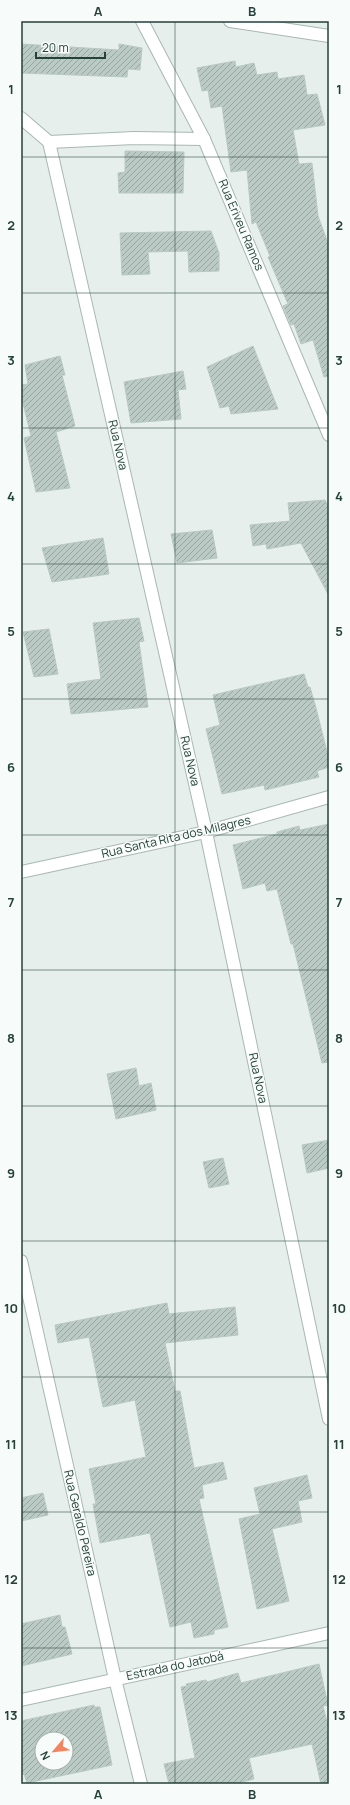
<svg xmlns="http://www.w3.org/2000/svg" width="350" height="1805" font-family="Manrope,sans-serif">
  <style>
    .building { fill: url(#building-hatch); stroke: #b8c9c2; fill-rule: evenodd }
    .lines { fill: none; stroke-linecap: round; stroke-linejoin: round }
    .minor-casing { stroke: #a8b8b2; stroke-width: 14 }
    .minor { stroke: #fff; stroke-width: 12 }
    .grid { fill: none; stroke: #24423a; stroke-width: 1; stroke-opacity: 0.55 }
    .labels { text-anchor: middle; stroke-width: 3; stroke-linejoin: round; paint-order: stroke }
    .street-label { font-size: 12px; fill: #24423a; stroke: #f7fbf9 }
    .neatline { fill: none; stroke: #24423a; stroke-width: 1.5 }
    .grid-label { font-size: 13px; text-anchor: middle; font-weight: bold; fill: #24423a }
  </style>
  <defs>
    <pattern id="building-hatch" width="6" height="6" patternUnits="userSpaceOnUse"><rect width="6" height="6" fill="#bbcac4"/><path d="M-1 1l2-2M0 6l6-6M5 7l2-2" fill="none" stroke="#98a6a0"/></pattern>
  </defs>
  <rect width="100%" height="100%" fill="#e6efeb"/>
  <!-- building -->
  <g class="building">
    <polygon points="21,44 119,50 119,44 142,48 140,70 128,69 127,77 21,73"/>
    <polygon points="235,61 236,67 254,63 257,75 277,72 278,79 304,75 307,95 317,94 325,125 293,130 299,164 312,163 318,216 329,246 329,376 324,377 313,340 301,344 294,324 291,325 283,306 288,304 268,257 270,256 256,222 252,224 247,170 231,172 222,106 211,108 208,90 202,91 197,68"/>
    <polygon points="125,151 184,152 183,193 119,193 118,173 125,172"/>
    <polygon points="211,231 219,253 219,271 189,272 188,251 148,252 150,274 122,275 120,233"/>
    <polygon points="253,346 278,409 231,414 229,406 220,408 207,367"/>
    <polygon points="60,356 65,375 62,375 75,426 56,432 70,488 36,492 24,438 31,436 21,395 21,385 28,384 25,365"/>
    <polygon points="183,371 186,389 178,390 181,419 131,423 124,382"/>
    <polygon points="325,500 329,508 329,596 301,543 267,549 266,544 253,546 250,525 290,521 288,503"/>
    <polygon points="212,530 217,558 177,563 171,534"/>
    <polygon points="103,538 109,574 52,582 42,548"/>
    <polygon points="139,618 144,641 139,642 148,707 71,714 67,684 101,679 93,623"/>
    <polygon points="49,629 58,674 34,677 23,632"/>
    <polygon points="304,674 308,687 310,687 316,708 329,760 329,767 317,771 319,777 265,790 264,785 222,794 206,729 220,725 213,695"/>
    <polygon points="329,824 329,1062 322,1063 293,944 291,944 277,889 267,891 265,883 243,889 233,845 277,834 277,832 299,826 300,830"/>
    <polygon points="136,1068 139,1086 151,1083 156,1110 116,1119 107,1074"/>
    <polygon points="329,1140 329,1168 307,1173 302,1145"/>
    <polygon points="223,1158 229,1184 209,1188 203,1162"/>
    <polygon points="167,1303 169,1314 235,1307 238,1335 165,1343 175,1391 180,1391 194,1468 223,1462 227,1479 202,1485 204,1498 199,1499 228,1627 214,1630 214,1634 194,1638 191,1622 170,1627 150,1533 100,1543 93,1504 96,1504 89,1469 146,1457 135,1400 103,1407 89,1337 58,1343 55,1325"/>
    <polygon points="307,1475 312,1498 298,1501 302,1522 272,1529 289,1601 257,1609 239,1519 260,1514 254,1488"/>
    <polygon points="43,1493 48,1515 21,1521 21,1498"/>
    <polygon points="60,1615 62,1627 65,1627 72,1654 21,1666 21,1624"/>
    <polygon points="319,1664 328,1705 323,1706 328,1726 326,1726 329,1739 329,1782 321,1784 312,1744 249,1758 254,1779 234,1784 169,1784 164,1764 195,1758 181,1687 187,1686 186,1684 206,1680 207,1682 238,1673 241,1683"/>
    <path d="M94,1705V1707H100L112,1765L27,1783L24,1774L21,1775V1721ZM42,1739H66V1763H42Z"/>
  </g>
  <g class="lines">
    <defs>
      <g id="minor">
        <polyline points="142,21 204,139 329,435"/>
        <polyline points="230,21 329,36"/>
        <polyline points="21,118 49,142 206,832 329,1419"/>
        <polyline points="49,142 134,138 204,139"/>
        <polyline points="21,872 206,832 329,797"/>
        <polyline points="21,1261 115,1679 141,1784"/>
        <polyline points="21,1700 329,1633"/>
      </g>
    </defs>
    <!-- minor casing -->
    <use href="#minor" class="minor-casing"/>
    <!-- minor -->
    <use href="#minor" class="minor"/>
  </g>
  <!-- grid -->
  <path class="grid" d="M175,21V1784M21,157H329M21,293H329M21,428H329M21,564H329M21,699H329M21,835H329M21,970H329M21,1106H329M21,1241H329M21,1377H329M21,1512H329M21,1648H329"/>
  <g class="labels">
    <!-- street labels -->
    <g class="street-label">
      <text transform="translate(241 225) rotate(67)" y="4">Rua Eriveu Ramos</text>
      <text transform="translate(118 445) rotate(77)" y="4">Rua Nova</text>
      <text transform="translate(190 761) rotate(77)" y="4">Rua Nova</text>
      <text transform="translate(176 837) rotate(-13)" y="4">Rua Santa Rita dos Milagres</text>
      <text transform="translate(258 1078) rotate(78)" y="4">Rua Nova</text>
      <text transform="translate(80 1523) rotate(77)" y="4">Rua Geraldo Pereira</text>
      <text transform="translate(175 1666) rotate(-12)" y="4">Estrada do Jatobá</text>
    </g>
  </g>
  <!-- border -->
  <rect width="350" height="1805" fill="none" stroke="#f7fbf9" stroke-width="44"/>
  <!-- north arrow -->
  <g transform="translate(54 1751) rotate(242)"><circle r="19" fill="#f7fbf9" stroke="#a3b1ad"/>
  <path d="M0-3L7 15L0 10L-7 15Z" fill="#f4845f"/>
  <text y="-6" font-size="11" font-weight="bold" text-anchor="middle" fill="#24423a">N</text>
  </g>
  <!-- scale -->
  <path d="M36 52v6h69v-6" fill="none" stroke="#24423a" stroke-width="2"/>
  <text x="42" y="52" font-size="12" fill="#24423a" stroke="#f7fbf9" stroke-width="3" paint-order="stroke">20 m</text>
  <rect x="22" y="22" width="306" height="1761" class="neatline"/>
  <g class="grid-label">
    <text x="98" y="16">A</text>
    <text x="252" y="16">B</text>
    <text x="11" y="94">1</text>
    <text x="339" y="94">1</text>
    <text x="11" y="230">2</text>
    <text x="339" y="230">2</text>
    <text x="11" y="365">3</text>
    <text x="339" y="365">3</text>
    <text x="11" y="501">4</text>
    <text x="339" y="501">4</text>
    <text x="11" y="636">5</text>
    <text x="339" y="636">5</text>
    <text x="11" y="772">6</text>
    <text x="339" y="772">6</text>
    <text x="11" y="907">7</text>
    <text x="339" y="907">7</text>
    <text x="11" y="1043">8</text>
    <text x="339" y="1043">8</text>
    <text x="11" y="1178">9</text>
    <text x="339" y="1178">9</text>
    <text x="11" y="1313">10</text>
    <text x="339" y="1313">10</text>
    <text x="11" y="1449">11</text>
    <text x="339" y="1449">11</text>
    <text x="11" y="1584">12</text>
    <text x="339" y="1584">12</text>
    <text x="11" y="1720">13</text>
    <text x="339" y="1720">13</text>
    <text x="98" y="1799">A</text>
    <text x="252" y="1799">B</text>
  </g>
</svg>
